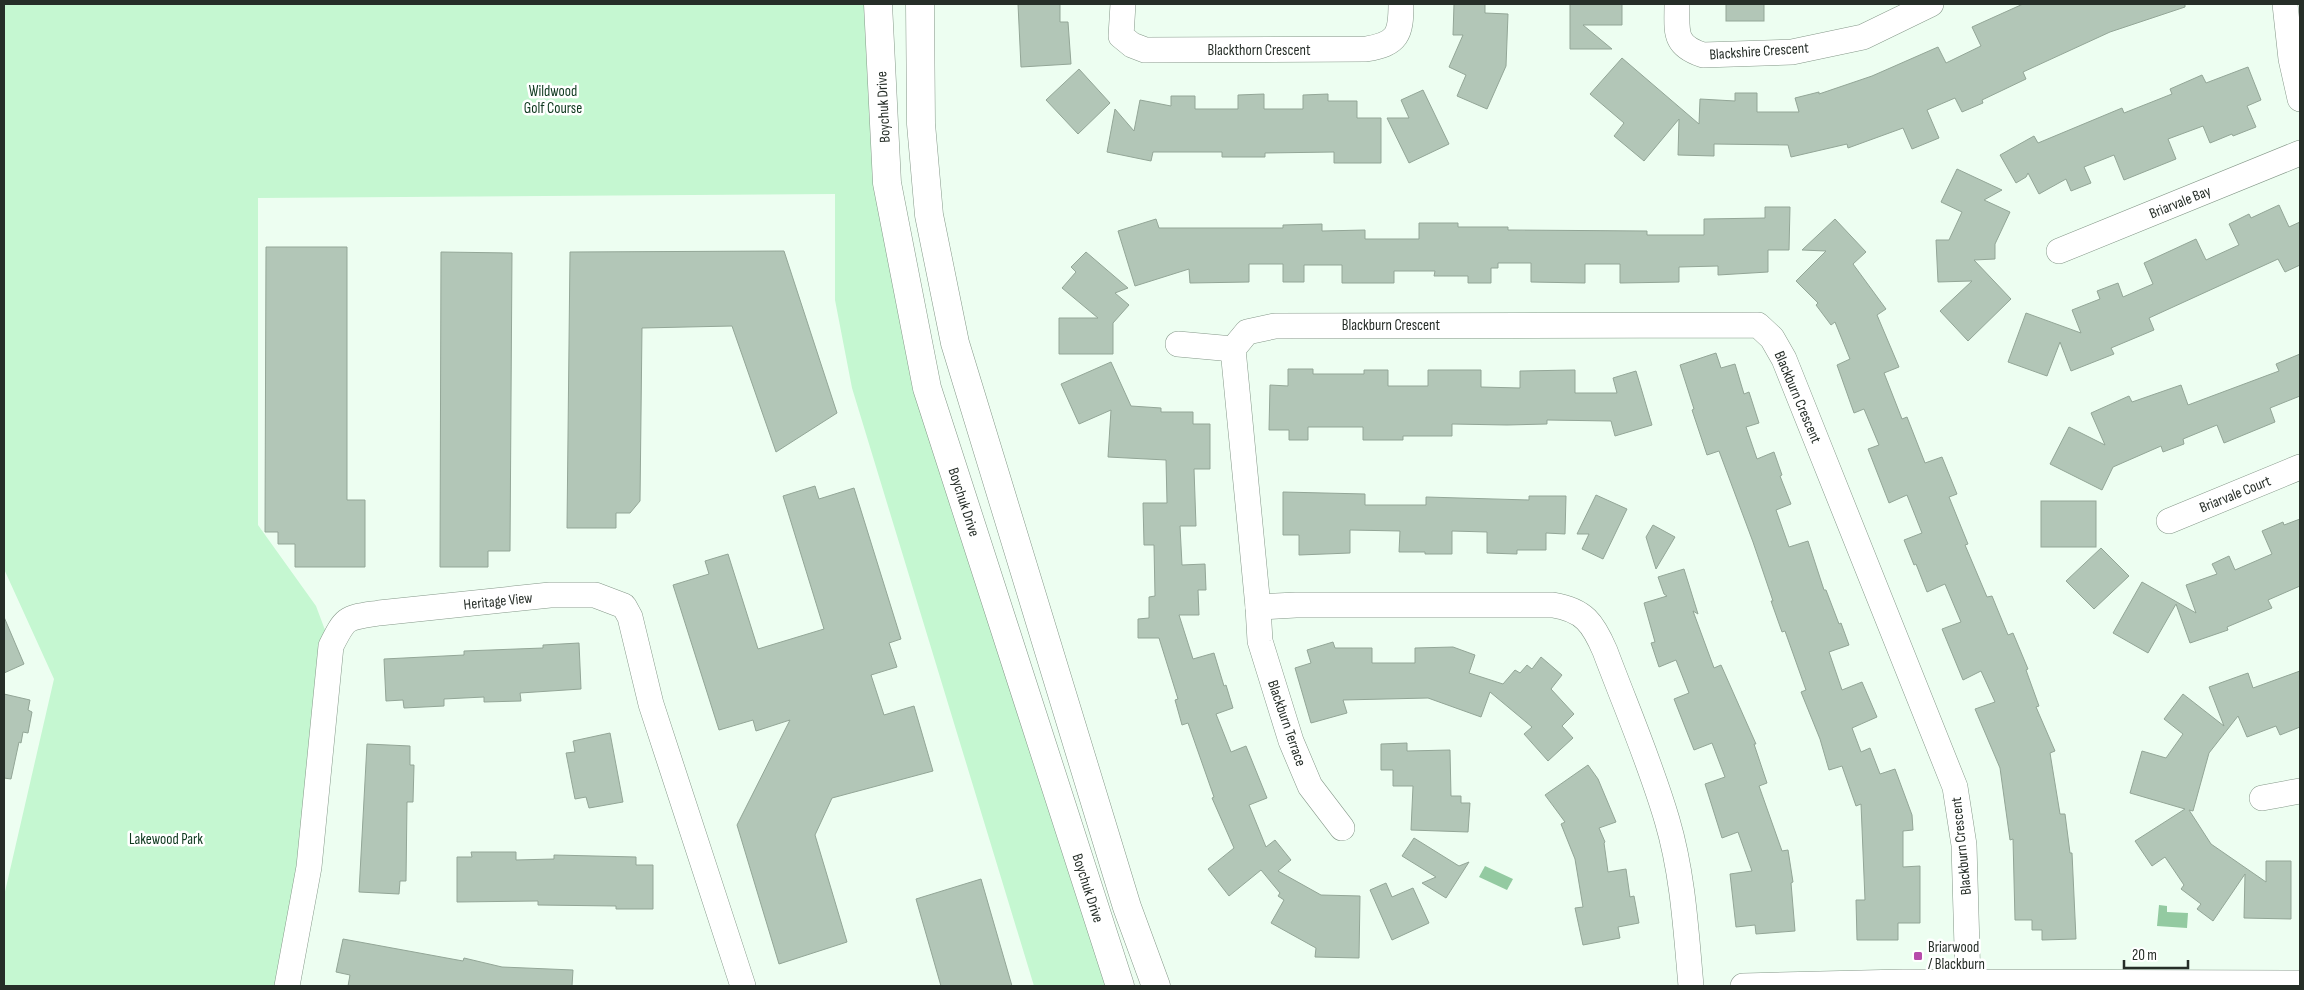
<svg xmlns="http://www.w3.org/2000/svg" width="2304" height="990" font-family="'Sofia Sans Condensed',sans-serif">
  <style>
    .green { fill: #c5f7d1 }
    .water { fill: #93caa1 }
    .building { fill: #b2c6b7; stroke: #93a697 }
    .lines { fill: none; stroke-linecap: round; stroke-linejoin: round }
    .minor-casing { stroke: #859889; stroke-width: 26 }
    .major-casing { stroke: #859889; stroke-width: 29 }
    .minor { stroke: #fff; stroke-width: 25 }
    .major { stroke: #fff; stroke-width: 28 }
    .poi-dot { fill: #b74bab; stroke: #fff; stroke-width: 2 }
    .labels { text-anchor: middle; stroke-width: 5; stroke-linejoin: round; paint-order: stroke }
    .street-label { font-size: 15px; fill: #262e28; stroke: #fff }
    .park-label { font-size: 15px; fill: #0e381e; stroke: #fff }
    .poi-label { font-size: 15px; fill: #262e28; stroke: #fff; text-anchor: start }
  </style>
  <rect width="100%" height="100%" fill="#edfef1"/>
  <!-- green -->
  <polygon class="green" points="4,4 886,4 887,183 927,388 1120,986 1034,986 852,388 835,300 835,194 258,198 258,525 316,606 331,646 285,986 4,986 4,896 54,679 4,569"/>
  <!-- water -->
  <g class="water">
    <polygon points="1485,866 1513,879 1507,890 1479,877"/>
    <polygon points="2159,905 2167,906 2167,912 2188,913 2187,928 2157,926"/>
  </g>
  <!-- building -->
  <g class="building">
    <polygon points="1018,4 1060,4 1060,22 1068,22 1071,64 1021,67"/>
    <polygon points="1454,4 1485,4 1485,13 1508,14 1506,66 1487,109 1457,96 1466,75 1449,67 1463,35 1453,35"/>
    <polygon points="1570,4 1622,4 1622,25 1583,25 1612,49 1570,49"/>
    <rect x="1726" y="4" width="38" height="17"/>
    <polygon points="2023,4 2185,4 2185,7 2110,32 2023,72 2026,79 1982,100 1983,103 1962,112 1955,98 1927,110 1939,138 1912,149 1903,128 1848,148 1847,144 1791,157 1788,145 1714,144 1714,156 1678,155 1679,119 1644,161 1614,136 1624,123 1590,94 1622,58 1699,124 1700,99 1735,101 1735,93 1757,93 1757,112 1799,112 1795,98 1819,92 1819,94 1872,76 1938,47 1946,63 1981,46 1972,27"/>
    <polygon points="2248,67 2261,100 2247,106 2256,127 2233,136 2232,134 2210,143 2203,126 2168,139 2176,159 2124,180 2114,155 2084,167 2091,183 2071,191 2066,179 2039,194 2028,173 2026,177 2016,183 2000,155 2034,136 2038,143 2122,108 2124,113 2172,94 2170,89 2202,75 2206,83"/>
    <polygon points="1079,69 1110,103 1078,134 1046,100"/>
    <polygon points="1423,90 1449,144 1409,163 1387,118 1409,118 1401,100"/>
    <polygon points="1264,94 1264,109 1303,109 1303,95 1328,94 1328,101 1357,101 1357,118 1381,118 1381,163 1334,163 1334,152 1265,153 1265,157 1222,157 1222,152 1153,152 1151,161 1107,152 1115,109 1134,131 1140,100 1171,106 1171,96 1195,96 1195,109 1238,109 1238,95"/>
    <polygon points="1957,169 2002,190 1984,200 2010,212 1995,244 1995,259 1974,260 2011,299 1968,341 1940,311 1972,281 1938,282 1936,240 1949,240 1962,212 1941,202"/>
    <polygon points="2279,205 2289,227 2300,222 2300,265 2285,272 2278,259 2149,318 2154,330 2111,348 2114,354 2071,371 2060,342 2047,376 2008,362 2026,313 2081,333 2072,310 2100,299 2097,291 2118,283 2123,297 2153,284 2144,263 2196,239 2206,260 2239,245 2229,224 2249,214 2251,218"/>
    <polygon points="1765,207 1790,207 1789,250 1768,250 1768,272 1718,275 1718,266 1679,267 1679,282 1620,283 1620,264 1585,264 1585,283 1531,282 1531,263 1498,263 1498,268 1491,268 1491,283 1468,283 1468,276 1434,276 1435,271 1394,271 1394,283 1342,283 1342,265 1304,265 1304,282 1283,282 1283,264 1249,264 1249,282 1190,283 1189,269 1135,286 1118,231 1156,219 1159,228 1283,228 1283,225 1322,224 1322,231 1365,230 1365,239 1419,239 1419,223 1458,223 1458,227 1508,227 1508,230 1647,231 1647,235 1704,235 1704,219 1765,218"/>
    <polygon points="1835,219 1866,252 1853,264 1886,309 1877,315 1899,367 1884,373 1902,419 1907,417 1925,463 1942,457 1957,494 1949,497 1968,544 1965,545 1987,597 1992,596 2008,635 2013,633 2028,669 2026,670 2039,706 2036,707 2055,751 2050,753 2060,814 2065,814 2070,853 2072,853 2076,939 2042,940 2042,930 2032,930 2032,920 2015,920 2013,839 2010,840 2000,768 1975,709 1995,702 1981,671 1963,680 1942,629 1961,622 1945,584 1927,592 1916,564 1914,565 1904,540 1922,533 1907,495 1889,503 1868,449 1879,445 1864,409 1854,413 1837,365 1850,359 1835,322 1831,325 1816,305 1818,303 1796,281 1826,251 1802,250"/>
    <polygon points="266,247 347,247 347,500 365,500 365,567 295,567 295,544 278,544 278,532 265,532"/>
    <polygon points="784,251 837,413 776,452 732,326 642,328 640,501 630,513 616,513 616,528 567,528 570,252"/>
    <polygon points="441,252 512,253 510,551 488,551 488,567 440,567"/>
    <polygon points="1086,252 1128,288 1115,293 1129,305 1113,323 1113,354 1059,354 1059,318 1098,318 1062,288 1076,272 1071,267"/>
    <polygon points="1716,353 1721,368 1735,364 1744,394 1749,392 1759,423 1746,427 1757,459 1774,452 1782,475 1780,476 1791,504 1776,510 1789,547 1808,541 1824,590 1826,590 1839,624 1841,623 1849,645 1829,652 1842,690 1862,682 1877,717 1852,728 1861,752 1870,748 1880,774 1895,769 1912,815 1913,830 1903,831 1903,867 1920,866 1920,923 1898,923 1898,940 1857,940 1856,900 1865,900 1861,804 1856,806 1842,766 1829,770 1820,739 1801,692 1806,690 1785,631 1782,632 1771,601 1773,601 1753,542 1719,451 1707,455 1692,410 1694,409 1680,365"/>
    <polygon points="2300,354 2300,396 2270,408 2275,422 2224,443 2217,425 2183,439 2184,444 2163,452 2161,446 2113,467 2102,490 2050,464 2069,427 2105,445 2091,413 2129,396 2132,402 2181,385 2188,405 2279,371 2276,364"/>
    <polygon points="1111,362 1131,406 1161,408 1161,412 1193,412 1193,424 1210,424 1210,469 1194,469 1196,526 1180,526 1182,565 1205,564 1206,590 1198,590 1199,615 1179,615 1193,659 1214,653 1224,686 1226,685 1233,708 1216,714 1231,752 1246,746 1267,798 1249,805 1266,847 1275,840 1291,860 1278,871 1321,895 1360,896 1359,958 1315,957 1316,948 1271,923 1284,900 1278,896 1280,893 1261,870 1229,896 1208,869 1234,848 1212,798 1214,797 1188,723 1182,725 1175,700 1178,699 1159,638 1138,638 1138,619 1149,618 1149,597 1155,596 1154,545 1144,545 1143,503 1167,503 1166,460 1108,457 1111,410 1079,424 1061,384"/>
    <polygon points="1288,369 1313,369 1313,374 1364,374 1364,370 1388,370 1388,386 1428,386 1428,370 1481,370 1481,387 1520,388 1520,371 1575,370 1575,393 1617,393 1613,378 1636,371 1652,425 1615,436 1611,421 1547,420 1547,424 1507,425 1452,424 1452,436 1403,436 1403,440 1363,440 1363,427 1308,427 1308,440 1289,440 1289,430 1269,430 1270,385 1288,386"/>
    <polygon points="815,486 819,499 854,488 901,639 889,643 897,667 871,675 884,715 914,706 933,771 832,798 815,835 847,942 779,964 737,825 790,720 756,731 753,720 719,730 673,585 709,574 705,561 728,554 758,649 824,629 783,496"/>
    <polygon points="1283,492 1365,494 1365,505 1426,505 1426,497 1529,500 1529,496 1566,496 1565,534 1546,533 1546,550 1517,550 1517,554 1487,553 1487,532 1452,531 1452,554 1425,554 1425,552 1399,552 1400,531 1350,530 1350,553 1299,555 1299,535 1283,535"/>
    <polygon points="1596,495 1627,509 1603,559 1582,549 1589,534 1577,534"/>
    <rect x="2041" y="501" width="55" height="46"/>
    <polygon points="2300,519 2300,586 2268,600 2272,608 2227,627 2228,630 2190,643 2176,604 2148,653 2113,633 2142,582 2196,613 2186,585 2217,574 2212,564 2229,556 2235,570 2272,554 2262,531 2283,522 2284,525"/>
    <polygon points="1653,525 1675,537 1656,569 1646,537"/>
    <polygon points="2101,548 2129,576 2094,609 2066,581"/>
    <polygon points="1684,569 1698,614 1693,611 1714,668 1721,665 1756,744 1754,744 1767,783 1759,786 1782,851 1788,850 1793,882 1791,883 1795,931 1756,934 1755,925 1736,927 1730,874 1752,871 1738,832 1722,838 1705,784 1725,777 1712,743 1694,750 1674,699 1689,693 1676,660 1659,667 1651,643 1655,642 1644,603 1667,596 1664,594 1658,577"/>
    <polygon points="4,617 24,664 4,673"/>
    <polygon points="1333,642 1335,648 1372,648 1372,663 1415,663 1415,648 1453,647 1475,655 1469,673 1503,684 1515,670 1520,673 1527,665 1532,669 1541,657 1562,675 1551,689 1574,714 1562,726 1573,738 1548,761 1524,734 1532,727 1490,692 1481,717 1428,698 1343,700 1347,713 1311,723 1295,668 1311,663 1307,650"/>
    <polygon points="579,643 581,689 520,693 521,701 484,702 484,697 444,699 444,706 404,708 403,700 386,701 384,659 464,655 464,651 543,648 543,645"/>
    <polygon points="2300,671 2300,727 2280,735 2276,726 2247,737 2238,716 2209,753 2193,811 2189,810 2211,844 2266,882 2266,861 2291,861 2291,919 2244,918 2245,874 2213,921 2197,909 2201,904 2181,889 2184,885 2165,857 2152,866 2135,841 2185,809 2130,793 2142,751 2166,758 2183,734 2164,719 2183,694 2224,726 2209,687 2248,673 2253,688"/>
    <polygon points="4,694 30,700 28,710 32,712 28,733 23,732 21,743 19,742 11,779 4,778"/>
    <polygon points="610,733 623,802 589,808 586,797 575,799 566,753 575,752 573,741"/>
    <polygon points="1407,743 1407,751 1450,750 1451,796 1461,796 1461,803 1470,803 1468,832 1411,830 1413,786 1393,786 1393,770 1381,770 1381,744"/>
    <polygon points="367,744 410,746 410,765 414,765 413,802 407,802 406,881 400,881 399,894 359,892"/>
    <polygon points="1588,765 1598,779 1616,822 1599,828 1605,842 1604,843 1608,872 1626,869 1630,897 1634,896 1639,923 1618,927 1620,938 1583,945 1575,908 1583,907 1575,859 1561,824 1565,822 1545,795"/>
    <polygon points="1414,838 1459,866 1469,862 1446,898 1422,883 1436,877 1402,856"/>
    <polygon points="471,852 516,852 516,860 554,859 554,855 636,857 636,865 653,865 653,909 616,909 616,906 538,905 538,901 457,902 457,857 472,857"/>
    <polygon points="981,879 1012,986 941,986 916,899"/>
    <polygon points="1386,883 1392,897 1413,888 1429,923 1392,940 1370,890"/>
    <polygon points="343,939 463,961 464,958 502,967 573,970 572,986 348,986 350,975 336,972"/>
  </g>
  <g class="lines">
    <defs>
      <g id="minor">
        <path d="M1123,4L1121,36L1132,45L1145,50L1366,49C1398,44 1401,34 1401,4"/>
        <path d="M1677,4C1677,32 1673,45 1703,55L1792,52L1863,37L1931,4"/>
        <polyline points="2285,4 2291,59 2300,99"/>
        <polyline points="2059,251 2300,153"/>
        <polyline points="1178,344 1233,349"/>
        <polyline points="2169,521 2300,467"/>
        <polyline points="1258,607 1260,641 1291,741 1310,786 1342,828"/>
        <polyline points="2262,798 2300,791"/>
        <path d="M287,986L309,867L331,646C346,616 346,618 379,613L550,595H595L624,606L630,617L651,704L743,986"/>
        <path d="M1691,986C1686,931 1683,874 1667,820C1650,762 1626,707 1605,651C1593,623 1584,610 1553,605H1296L1258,607L1233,349L1247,332L1275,326L1758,325L1772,338L1784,359L1955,787L1964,845L1968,982"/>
        <polyline points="1743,986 1903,982 2300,983"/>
      </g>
      <g id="major">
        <polyline points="878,4 887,183 927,388 1120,986"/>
        <polyline points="920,4 921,124 929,215 955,343 1127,907 1156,986"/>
      </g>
    </defs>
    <!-- minor casing -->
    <use href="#minor" class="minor-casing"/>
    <!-- major casing -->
    <use href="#major" class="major-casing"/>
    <!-- minor -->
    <use href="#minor" class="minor"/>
    <!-- major -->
    <use href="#major" class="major"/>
  </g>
  <!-- markers -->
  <rect class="poi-dot" x="1913" y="951" width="10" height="10" rx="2.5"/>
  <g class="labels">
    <!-- street labels -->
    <g class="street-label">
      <text x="1259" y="55">Blackthorn Crescent</text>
      <text transform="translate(1759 51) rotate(-4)" y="5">Blackshire Crescent</text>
      <text transform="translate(883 107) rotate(-93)" y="5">Boychuk Drive</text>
      <text transform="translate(2180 202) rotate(-22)" y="5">Briarvale Bay</text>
      <text x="1391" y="330">Blackburn Crescent</text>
      <text transform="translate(1798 397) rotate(67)" y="5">Blackburn Crescent</text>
      <text transform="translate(2235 494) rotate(-22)" y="5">Briarvale Court</text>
      <text transform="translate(964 502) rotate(72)" y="5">Boychuk Drive</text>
      <text transform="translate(498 601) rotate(-6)" y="5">Heritage View</text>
      <text transform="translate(1287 723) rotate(71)" y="5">Blackburn Terrace</text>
      <text transform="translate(1961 846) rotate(-96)" y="5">Blackburn Crescent</text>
      <text transform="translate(1088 888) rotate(72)" y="5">Boychuk Drive</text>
    </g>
    <!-- park labels -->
    <g class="park-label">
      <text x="553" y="96">Wildwood<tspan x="553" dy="17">Golf Course</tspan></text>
      <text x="166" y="844">Lakewood Park</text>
    </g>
    <!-- poi labels -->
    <g class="poi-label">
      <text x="1928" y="952">Briarwood<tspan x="1928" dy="17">/ Blackburn</tspan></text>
    </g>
  </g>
  <!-- border -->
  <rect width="2304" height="990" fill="none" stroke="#262e28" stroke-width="10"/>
  <!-- scale -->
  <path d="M2124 960v8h64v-8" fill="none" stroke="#262e28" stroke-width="2.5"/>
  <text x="2132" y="960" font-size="15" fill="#262e28" stroke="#ffffff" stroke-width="4" paint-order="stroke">20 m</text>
</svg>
